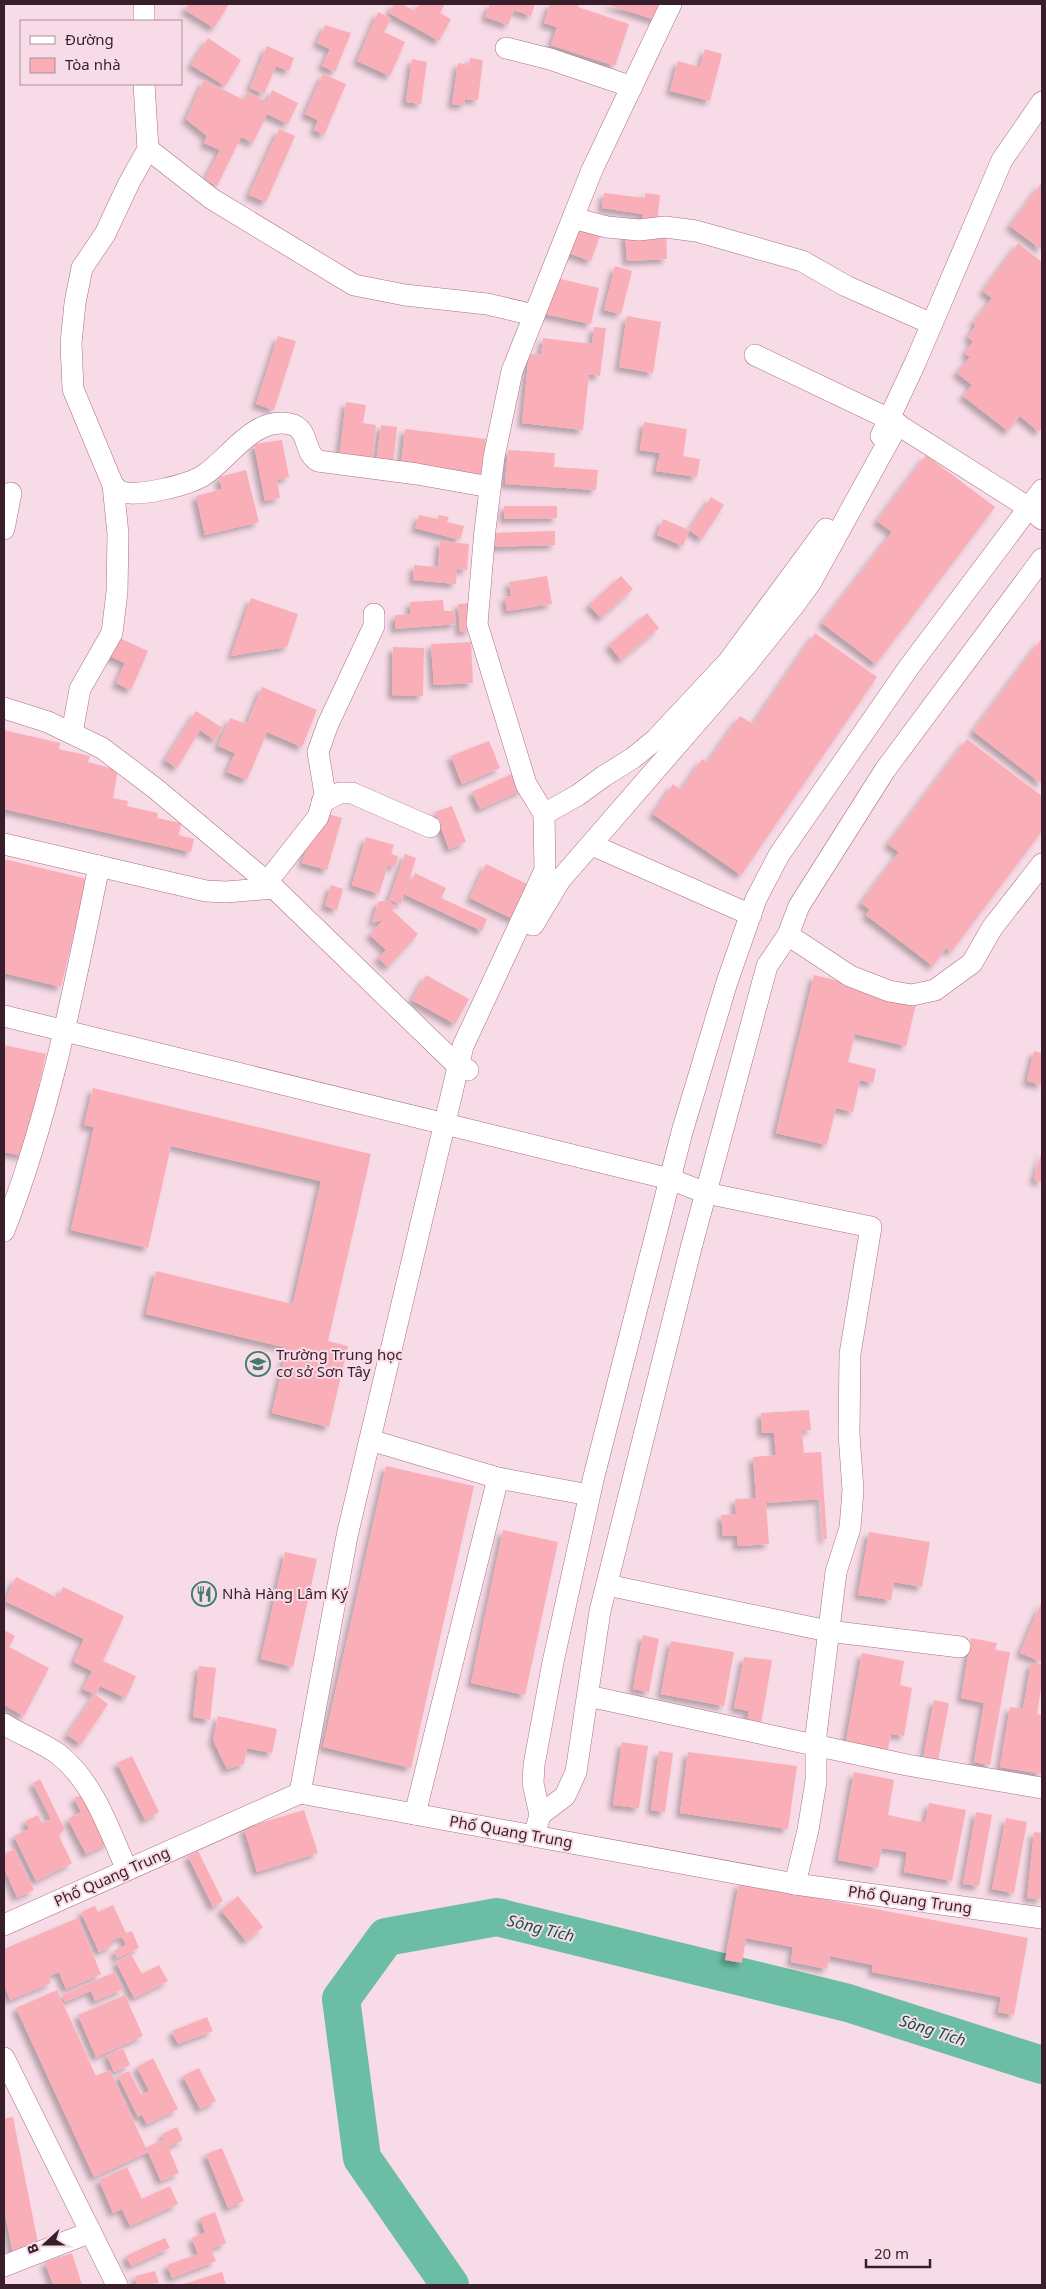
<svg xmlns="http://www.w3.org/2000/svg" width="1046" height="2289" font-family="'Noto Sans',sans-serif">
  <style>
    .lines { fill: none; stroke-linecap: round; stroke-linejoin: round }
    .river { stroke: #6bbda3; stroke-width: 38 }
    .building { fill: #faafb8; filter: url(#shadow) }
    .minor-casing { stroke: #ac6d8a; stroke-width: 22 }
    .minor { stroke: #fff; stroke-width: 21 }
    .labels { text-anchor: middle; stroke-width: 4; stroke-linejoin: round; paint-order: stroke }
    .poi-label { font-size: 15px; fill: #381e2a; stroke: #f7dbe6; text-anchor: start }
    .street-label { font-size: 15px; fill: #381e2a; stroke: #f7dbe6 }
    .water-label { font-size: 16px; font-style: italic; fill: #115543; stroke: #f7dbe6 }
  </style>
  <defs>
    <filter id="shadow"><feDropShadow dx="-4.5" dy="4.5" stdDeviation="2.5" flood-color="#0004"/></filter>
  </defs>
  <rect width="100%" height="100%" fill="#f7dbe6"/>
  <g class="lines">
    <!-- river -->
    <polyline class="river" points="450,2285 362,2158 341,1999 386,1937 497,1917 848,2003 1042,2065"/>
  </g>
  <!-- building -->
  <g class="building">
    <polygon points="189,4 229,4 214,28 185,10"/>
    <polygon points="394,4 402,4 415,11 419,4 445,4 440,13 451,19 439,41 389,13"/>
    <polygon points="490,4 535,4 531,16 514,10 508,25 485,17"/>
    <polygon points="550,4 579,4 578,7 629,24 615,66 551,45 557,27 544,23"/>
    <polygon points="606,4 665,4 659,21"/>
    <polygon points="378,12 391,18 384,32 405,42 390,76 357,61"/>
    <polygon points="325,25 351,33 335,72 322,66 330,49 317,43"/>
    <polygon points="208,38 241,60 225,86 191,65"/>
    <polygon points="267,46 294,58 289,71 276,66 264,94 250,88"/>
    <polygon points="705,49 722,54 710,101 670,91 678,61 700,67"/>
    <polygon points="470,58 483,60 478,100 465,99 464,105 452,104 458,63 470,65"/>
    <polygon points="412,59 427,62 421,104 406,102"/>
    <polygon points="323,74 346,84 324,135 314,130 318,120 305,114"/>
    <polygon points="204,80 244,100 247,92 267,102 272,90 298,103 288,124 267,114 253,143 241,137 217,186 205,180 220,150 204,143 207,136 186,119"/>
    <polygon points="279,129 295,136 266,202 249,195"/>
    <polygon points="1042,182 1042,250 1010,226"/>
    <polygon points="604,193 645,198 645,193 660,195 657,225 642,223 643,214 602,208"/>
    <polygon points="578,225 601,233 591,261 568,253"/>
    <polygon points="666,232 667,259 627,261 625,234"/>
    <polygon points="1018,243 1042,262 1042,427 1039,432 1020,416 1008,431 963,396 972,385 957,373 970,357 965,353 973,342 968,337 976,325 973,323 992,298 983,291"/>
    <polygon points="615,266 632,271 621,314 604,310"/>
    <polygon points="552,277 599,288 591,324 544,314"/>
    <polygon points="627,316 661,322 653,373 619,367"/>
    <polygon points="594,327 606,328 600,376 589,374 583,430 522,423 529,354 541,355 543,338 592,344"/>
    <polygon points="278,336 296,341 274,410 256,404"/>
    <polygon points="346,402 366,405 363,423 376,425 372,462 339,458"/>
    <polygon points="644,422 687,429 683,456 700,459 697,477 656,471 660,453 640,450"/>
    <polygon points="381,425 397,427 393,464 376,462"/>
    <polygon points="405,429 486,439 482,476 401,466"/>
    <polygon points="282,440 289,477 277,480 280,498 265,501 254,444"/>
    <polygon points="508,450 555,453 554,467 598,470 596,490 505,484"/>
    <polygon points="926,455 995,507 876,664 822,623 892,532 877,521"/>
    <polygon points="246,470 259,522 205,535 196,496 222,489 219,477"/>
    <polygon points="711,497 724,505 702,539 689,530"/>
    <polygon points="504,506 557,506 557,518 504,519"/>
    <polygon points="419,515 438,519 439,515 449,517 447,522 464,526 460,540 415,528"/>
    <polygon points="663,519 689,530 683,546 657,535"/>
    <polygon points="555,531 555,545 490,547 490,533"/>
    <polygon points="440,541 469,544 467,570 457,569 456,584 413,580 414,565 438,567"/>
    <polygon points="547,576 552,604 507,611 505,597 511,596 509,582"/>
    <polygon points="621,576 633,589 601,618 589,605"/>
    <polygon points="251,598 298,614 287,647 231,656"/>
    <polygon points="443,600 444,611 454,611 456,624 395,629 395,615 411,614 410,602"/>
    <polygon points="468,603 470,631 460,632 458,604"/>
    <polygon points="647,613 659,628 621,660 609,645"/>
    <polygon points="815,633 877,677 741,875 653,814 673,784 681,790 702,759 707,763 740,716 753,724"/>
    <polygon points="113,635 148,651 131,690 116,683 125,663 105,654"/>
    <polygon points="1042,638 1042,784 973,731"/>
    <polygon points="471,642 473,683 434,685 431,644"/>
    <polygon points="393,647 424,648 423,696 392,695"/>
    <polygon points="262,687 317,710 302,747 267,732 247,780 227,772 235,753 218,746 230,718 247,724"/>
    <polygon points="196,711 223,728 215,740 200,730 177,768 165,760"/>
    <polygon points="4,730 60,743 59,749 90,756 88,762 118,770 113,798 128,801 127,806 158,813 157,818 181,823 179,835 194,839 191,852 4,809"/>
    <polygon points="967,739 1042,796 1042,831 951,952 946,948 933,966 866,915 870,910 861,903 899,852 888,844"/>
    <polygon points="489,741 500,768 462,784 451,756"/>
    <polygon points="516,772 524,789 480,809 472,792"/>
    <polygon points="452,806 466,842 449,849 435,812"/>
    <polygon points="325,813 342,818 327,870 302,863 312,831 319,833"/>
    <polygon points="366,837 394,845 391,854 398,856 395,867 388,865 379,894 352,885"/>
    <polygon points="405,854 416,858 405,893 415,873 446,888 441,898 487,919 482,931 404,894 401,904 389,900"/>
    <polygon points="4,859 87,879 61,987 4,973"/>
    <polygon points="486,864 531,886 515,920 470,898"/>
    <polygon points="331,885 343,889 337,910 325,906"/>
    <polygon points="388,900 396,907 392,910 418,934 388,967 378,958 386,950 370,935 383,920 372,923 378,902"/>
    <polygon points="426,975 469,999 455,1024 412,1000"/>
    <polygon points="814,975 917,1000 906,1046 855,1034 848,1062 876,1069 873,1083 860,1080 853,1112 836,1108 827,1145 776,1133"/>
    <polygon points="4,1045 46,1054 24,1156 4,1152"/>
    <polygon points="1034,1051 1042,1053 1042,1085 1027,1081"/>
    <polygon points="93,1088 371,1154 328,1341 348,1346 329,1427 272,1413 287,1348 146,1314 156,1271 293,1304 321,1181 171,1146 148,1248 71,1230 94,1127 84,1125"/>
    <polygon points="1042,1150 1042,1182 1034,1180"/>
    <polygon points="809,1410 811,1430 802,1431 804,1453 821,1452 827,1539 823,1539 820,1499 766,1503 769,1544 738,1546 737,1535 723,1536 721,1515 736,1514 735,1499 756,1498 753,1457 776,1455 774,1433 762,1433 761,1413"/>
    <polygon points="386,1466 474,1486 411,1768 323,1747"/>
    <polygon points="503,1530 558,1542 525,1695 471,1683"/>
    <polygon points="869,1532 930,1542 922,1587 894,1582 891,1600 858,1595"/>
    <polygon points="285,1552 317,1559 293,1667 261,1659"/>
    <polygon points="16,1577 58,1598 63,1587 124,1616 103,1661 136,1676 126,1698 100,1686 96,1695 83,1689 92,1671 74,1662 84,1639 5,1601"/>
    <polygon points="1042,1601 1042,1662 1020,1653"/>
    <polygon points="4,1630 15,1636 9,1647 49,1668 24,1716 4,1705"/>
    <polygon points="643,1635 659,1639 649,1692 633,1689"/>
    <polygon points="971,1638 997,1643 995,1650 1010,1652 990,1765 974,1762 984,1703 961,1698"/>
    <polygon points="671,1641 734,1652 724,1706 661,1694"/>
    <polygon points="862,1653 904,1661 900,1685 912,1688 904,1736 891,1734 888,1749 846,1741"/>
    <polygon points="744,1657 772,1660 761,1724 747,1721 749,1711 734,1708"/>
    <polygon points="1031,1663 1042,1664 1042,1683 1037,1714 1042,1715 1042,1774 1000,1767 1010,1707 1023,1709"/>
    <polygon points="199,1666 216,1668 210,1720 193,1717"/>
    <polygon points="95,1694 108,1704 81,1744 67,1735"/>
    <polygon points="934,1700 949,1703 938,1761 923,1759"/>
    <polygon points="218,1716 277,1729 272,1753 247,1748 244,1764 227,1769 213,1740"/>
    <polygon points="622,1742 648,1746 639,1808 613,1805"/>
    <polygon points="659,1751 673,1753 665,1812 651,1810"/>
    <polygon points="688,1752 797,1766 788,1829 680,1813"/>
    <polygon points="132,1756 159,1812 145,1820 117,1763"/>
    <polygon points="854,1772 894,1780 888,1815 925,1823 929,1803 966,1810 952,1881 904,1872 907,1852 882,1848 878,1868 838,1860"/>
    <polygon points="40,1779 65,1830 58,1834 72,1863 36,1881 14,1836 29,1829 25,1821 38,1815 42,1823 51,1819 33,1783"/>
    <polygon points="84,1794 109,1843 86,1854 68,1819 81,1812 74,1798"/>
    <polygon points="304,1810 318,1853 257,1872 244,1828"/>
    <polygon points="976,1812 992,1815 979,1886 963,1884"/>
    <polygon points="1006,1818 1027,1822 1014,1893 992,1889"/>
    <polygon points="1034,1832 1042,1833 1042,1899 1027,1898"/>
    <polygon points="14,1849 34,1890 17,1897 4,1868 4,1854"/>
    <polygon points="198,1851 223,1901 213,1907 188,1856"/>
    <polygon points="739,1883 1028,1938 1014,2015 998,2012 1001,1997 872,1972 873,1965 830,1956 827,1969 791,1962 793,1947 746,1938 742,1963 725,1960"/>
    <polygon points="238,1896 263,1927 246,1941 221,1910"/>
    <polygon points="113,1905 126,1933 132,1931 139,1948 117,1958 114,1951 126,1945 122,1936 111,1941 113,1945 99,1952 81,1912 95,1906 98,1912"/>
    <polygon points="78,1918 101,1974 66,1989 59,1972 49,1976 51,1983 10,2000 4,1984 4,1949"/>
    <polygon points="131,1954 142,1974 159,1965 168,1981 134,1998 116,1962"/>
    <polygon points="115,1972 123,1989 95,2001 91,1991 65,2002 62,1995"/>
    <polygon points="57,1990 96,2076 110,2070 146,2148 164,2139 162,2134 177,2127 183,2140 168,2147 179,2173 161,2181 148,2152 94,2177 16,2008"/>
    <polygon points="125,1995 143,2036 96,2057 78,2015"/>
    <polygon points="207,2017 213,2031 178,2044 172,2031"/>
    <polygon points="123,2048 130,2065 114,2072 107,2055"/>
    <polygon points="153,2058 178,2109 147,2124 142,2115 138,2117 118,2076 129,2071 141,2095 149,2091 137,2067"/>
    <polygon points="199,2068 216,2101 200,2109 183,2076"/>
    <polygon points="13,2117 39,2248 13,2254 4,2208 4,2119"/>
    <polygon points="222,2148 244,2201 228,2208 206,2154"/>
    <polygon points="127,2167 142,2199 170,2186 178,2204 130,2226 122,2209 113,2213 99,2180"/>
    <polygon points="215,2212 226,2243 211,2249 216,2261 172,2278 167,2265 198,2254 192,2238 205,2233 200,2218"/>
    <polygon points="165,2238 170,2248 131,2266 126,2256"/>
    <polygon points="72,2253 82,2285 53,2285 45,2262"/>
    <polygon points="155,2271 159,2283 137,2285 135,2276"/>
    <polygon points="222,2272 226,2285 181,2285"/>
  </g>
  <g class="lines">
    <defs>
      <g id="minor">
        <polyline points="144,21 144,4"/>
        <polyline points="506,48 550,59 632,87"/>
        <polyline points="144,84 148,149 212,199 354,285 405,295 487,304 534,315"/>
        <path d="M148,149L129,183L105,234L82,268L75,303L71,343L73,389L113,485C116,488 118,491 122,492C139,497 189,485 204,475C229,459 253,416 290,424C310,428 303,453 318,461L417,474L490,487"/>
        <polyline points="573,218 607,227 639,230 665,227 696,231 802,261 846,286 932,324"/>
        <polyline points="755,355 889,419 1029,508 1042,519"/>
        <polyline points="881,436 916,361 1002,160 1042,102"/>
        <polyline points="4,529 11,493"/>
        <polyline points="4,708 48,722 102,748 156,789 274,888 458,1066 468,1070"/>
        <polyline points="72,733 80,689 112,633 117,592 118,534 113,485"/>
        <polyline points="322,802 340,793 352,793 430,827"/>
        <polyline points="544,814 578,795 604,776 633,758 656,739 728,662 826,529"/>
        <polyline points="4,844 206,891 226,892 274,888"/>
        <polyline points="592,845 751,915"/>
        <polyline points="267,882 318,817 325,794 318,752 328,724 374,626 374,614"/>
        <polyline points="533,925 560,880 748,663 792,608 811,582 898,424"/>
        <polyline points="788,935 850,976 889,991 912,995 935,990 972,963 992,928 1042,864"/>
        <polyline points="4,1016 670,1179 706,1193 871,1227 850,1354 849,1434 853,1490 850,1528 836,1572 816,1735 816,1781 808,1830 795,1884"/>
        <path d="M4,1231C50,1114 74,989 99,866"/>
        <polyline points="370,1440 498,1478 589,1495"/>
        <polyline points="607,1585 828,1631 960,1647"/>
        <polyline points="588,1696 907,1765 1042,1788"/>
        <path d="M4,1724C21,1735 42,1742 58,1754C94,1782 109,1830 127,1870"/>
        <polyline points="300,1793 347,1536 463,1046 545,870 544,814 526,784 477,624 485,530 494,457 512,371 592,170 671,4"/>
        <polyline points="415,1814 498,1478"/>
        <polyline points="540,1815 565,1796 576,1772 600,1611 691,1248 767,966 788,935 799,906 885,770 1042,559"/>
        <polyline points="534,1836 540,1815 533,1783 534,1765 553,1662 593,1480 682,1132 727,982 756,899 779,855 909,667 1042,490"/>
        <polyline points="4,1925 300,1793 795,1884 1042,1918"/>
        <polyline points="4,2058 117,2285"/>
        <polyline points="4,2266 91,2232"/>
      </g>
    </defs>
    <!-- minor casing -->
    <use href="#minor" class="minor-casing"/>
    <!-- minor -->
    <use href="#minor" class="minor"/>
  </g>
  <!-- icons -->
  <defs>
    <symbol id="school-ring" viewBox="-11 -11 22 22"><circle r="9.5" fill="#f7dbe6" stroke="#3e7d6a" stroke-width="1.5"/><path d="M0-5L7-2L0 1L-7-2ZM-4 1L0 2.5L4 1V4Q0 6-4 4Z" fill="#3e7d6a"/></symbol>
    <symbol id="restaurant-ring" viewBox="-11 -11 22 22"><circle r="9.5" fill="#f7dbe6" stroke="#3e7d6a" stroke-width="1.5"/><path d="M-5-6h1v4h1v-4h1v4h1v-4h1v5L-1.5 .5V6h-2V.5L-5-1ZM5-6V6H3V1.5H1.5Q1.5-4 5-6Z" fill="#3e7d6a"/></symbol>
  </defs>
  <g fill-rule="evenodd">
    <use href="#school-ring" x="244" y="1350" width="28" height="28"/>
    <use href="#restaurant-ring" x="190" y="1580" width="28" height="28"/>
  </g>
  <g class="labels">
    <!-- poi labels -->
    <g class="poi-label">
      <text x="276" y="1360">Trường Trung học<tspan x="276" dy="17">cơ sở Sơn Tây</tspan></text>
      <text x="222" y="1599">Nhà Hàng Lâm Ký</text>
    </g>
    <!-- street labels -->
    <g class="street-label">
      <text transform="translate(511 1832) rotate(10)" y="5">Phố Quang Trung</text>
      <text transform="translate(112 1877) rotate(-24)" y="5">Phố Quang Trung</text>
      <text transform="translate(910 1900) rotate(8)" y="5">Phố Quang Trung</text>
    </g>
    <!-- water labels -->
    <g class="water-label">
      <text transform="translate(541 1928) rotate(14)" y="6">Sông Tích</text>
      <text transform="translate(933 2030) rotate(18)" y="6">Sông Tích</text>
    </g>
  </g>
  <!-- border -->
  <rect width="1046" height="2289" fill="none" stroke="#381e2a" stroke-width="10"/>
  <!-- legend -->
  <rect x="20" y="20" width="162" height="65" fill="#f7dbe6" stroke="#ab8f9b"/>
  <rect x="30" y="36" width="25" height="8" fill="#ffffff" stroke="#ab8f9b"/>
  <text x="65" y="45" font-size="15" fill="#381e2a">Đường</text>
  <rect x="30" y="58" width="25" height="15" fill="#faafb8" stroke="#ab8f9b"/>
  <text x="65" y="70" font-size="15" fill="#381e2a">Tòa nhà</text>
  <!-- north arrow -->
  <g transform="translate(45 2244) rotate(249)" stroke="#f7dbe6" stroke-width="4" paint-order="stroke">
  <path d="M0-4L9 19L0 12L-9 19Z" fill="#381e2a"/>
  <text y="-8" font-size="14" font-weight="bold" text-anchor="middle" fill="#381e2a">B</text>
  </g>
  <!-- scale -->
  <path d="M866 2259v8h64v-8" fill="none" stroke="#381e2a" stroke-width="2.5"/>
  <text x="874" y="2259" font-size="15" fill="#381e2a" stroke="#f7dbe6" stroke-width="4" paint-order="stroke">20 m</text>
</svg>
